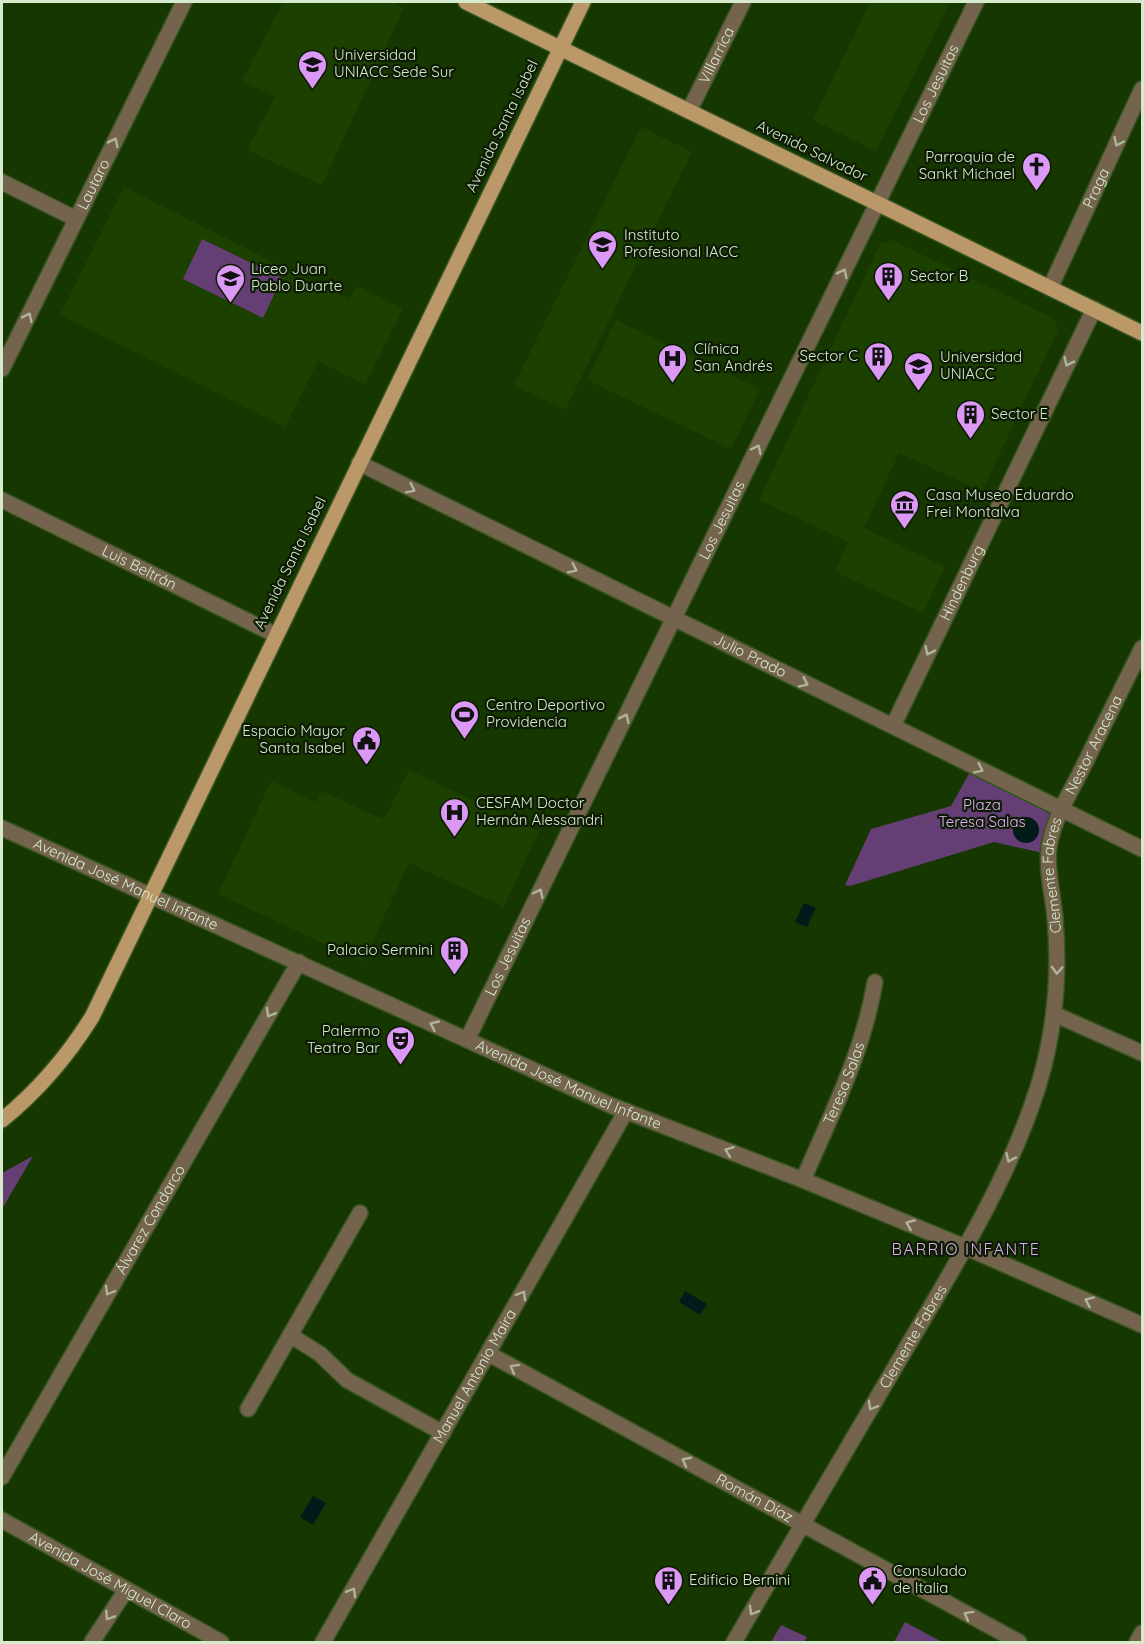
<svg xmlns="http://www.w3.org/2000/svg" width="1144" height="1644" font-family="Quicksand,sans-serif">
  <style>
    .built { fill: #1b4000 }
    .green { fill: #653e75 }
    .water { fill: #011a1a }
    .lines { fill: none; stroke-linecap: round; stroke-linejoin: round }
    .minor-casing { stroke: #365421; stroke-width: 18 }
    .major-casing { stroke: #365421; stroke-width: 18 }
    .minor { stroke: #74644d; stroke-width: 15 }
    .major { stroke: #ba9868; stroke-width: 15 }
    .oneway { stroke: #afb49a }
    .labels { text-anchor: middle; stroke-width: 4.5; stroke-linejoin: round; paint-order: stroke }
    .poi-label { font-size: 15px; fill: #d6eacd; stroke: #0d1b05; text-anchor: start }
    .street-label { font-size: 15px; fill: #d6eacd; stroke: #0d1b05 }
    .park-label { font-size: 15px; fill: #e6b2fc; stroke: #0d1b05 }
    .neighbourhood-label { font-size: 16px; letter-spacing: 1.5px; fill: #daadec; stroke: #0d1b05 }
  </style>
  <rect width="100%" height="100%" fill="#173700"/>
  <!-- built -->
  <g class="built">
    <polygon points="283,2 390,2 404,8 322,185 247,150 275,97 242,81"/>
    <polygon points="870,2 950,2 876,151 813,120"/>
    <polygon points="641,127 692,152 565,410 514,385"/>
    <polygon points="124,187 349,300 357,286 403,309 365,385 318,361 285,427 60,315"/>
    <polygon points="892,240 1055,319 1058,330 982,491 899,453 864,528 945,567 923,613 835,572 848,542 759,500 880,244"/>
    <polygon points="616,320 760,389 731,449 587,380"/>
    <polygon points="409,770 539,831 504,907 409,863 363,962 218,894 271,781 316,802 322,791 384,820"/>
  </g>
  <!-- green -->
  <g class="green">
    <polygon points="202,239 282,278 263,318 183,279"/>
    <polygon points="970,772 1052,815 1043,853 994,842 850,886 845,885 871,829 951,806"/>
    <polygon points="33,1156 2,1209 2,1173"/>
    <polygon points="905,1622 942,1642 894,1642"/>
    <polygon points="781,1625 807,1637 804,1642 771,1642"/>
  </g>
  <!-- water -->
  <g class="water">
    <circle cx="1026" cy="830" r="13"/>
    <polygon points="804,903 816,908 807,927 795,922"/>
    <polygon points="685,1291 707,1304 700,1315 679,1302"/>
    <polygon points="313,1496 326,1503 313,1525 300,1517"/>
  </g>
  <g class="lines">
    <defs>
      <g id="minor">
        <path id="s1" d="M689,111L743,2"/>
        <polyline points="2,182 76,219"/>
        <path id="s2" d="M1050,288L1142,89"/>
        <path id="s3" d="M2,369L184,2"/>
        <path id="s4" d="M359,463L1142,849"/>
        <path id="s5" d="M2,500L276,635"/>
        <path id="s6" d="M893,726L1094,309"/>
        <path id="s7" d="M2,828L610,1105L803,1180L965,1247L1142,1325"/>
        <polyline points="1054,1014 1142,1053"/>
        <path id="s8" d="M467,1040L976,2"/>
        <path id="s9" d="M803,1180C831,1115 863,1053 875,982"/>
        <polyline points="290,1335 320,1354 347,1380 443,1433"/>
        <path id="s10" d="M489,1354L1019,1642"/>
        <polyline points="248,1409 360,1213"/>
        <path id="s11" d="M2,1477L299,962"/>
        <path id="s12" d="M2,1520L221,1642"/>
        <polyline points="92,1642 126,1590"/>
        <path id="s13" d="M323,1642L626,1111"/>
        <path id="s14" d="M734,1642C790,1545 847,1449 904,1352C954,1267 1008,1182 1038,1087C1055,1032 1060,976 1055,918C1053,895 1046,870 1049,847C1053,820 1069,795 1081,771C1101,730 1122,689 1142,648"/>
        <polyline points="1137,1642 1142,1633"/>
      </g>
      <g id="major">
        <polyline points="466,2 1142,333"/>
        <path d="M2,1120C39,1090 67,1057 92,1017L583,2"/>
      </g>
    </defs>
    <!-- minor casing -->
    <use href="#minor" class="minor-casing"/>
    <!-- major casing -->
    <use href="#major" class="major-casing"/>
    <!-- minor -->
    <use href="#minor" class="minor"/>
    <!-- major -->
    <use href="#major" class="major"/>
  </g>
  <!-- one-way arrows -->
  <defs><path id="oneway-chevron" d="M-2-3.5L2.5 0L-2 3.5" fill="none" stroke-width="1.6" stroke-linecap="round" stroke-linejoin="round" transform="scale(1.5)"/></defs>
  <g class="oneway">
    <use href="#oneway-chevron" transform="translate(114 142) rotate(-64)"/>
    <use href="#oneway-chevron" transform="translate(1118 142) rotate(115)"/>
    <use href="#oneway-chevron" transform="translate(843 273) rotate(-64)"/>
    <use href="#oneway-chevron" transform="translate(28 317) rotate(-64)"/>
    <use href="#oneway-chevron" transform="translate(1068 362) rotate(116)"/>
    <use href="#oneway-chevron" transform="translate(757 449) rotate(-64)"/>
    <use href="#oneway-chevron" transform="translate(411 489) rotate(26)"/>
    <use href="#oneway-chevron" transform="translate(573 569) rotate(26)"/>
    <use href="#oneway-chevron" transform="translate(929 651) rotate(116)"/>
    <use href="#oneway-chevron" transform="translate(804 683) rotate(26)"/>
    <use href="#oneway-chevron" transform="translate(625 718) rotate(-64)"/>
    <use href="#oneway-chevron" transform="translate(979 769) rotate(26)"/>
    <use href="#oneway-chevron" transform="translate(539 893) rotate(-64)"/>
    <use href="#oneway-chevron" transform="translate(1057 970) rotate(92)"/>
    <use href="#oneway-chevron" transform="translate(270 1013) rotate(120)"/>
    <use href="#oneway-chevron" transform="translate(434 1025) rotate(-155)"/>
    <use href="#oneway-chevron" transform="translate(729 1151) rotate(-159)"/>
    <use href="#oneway-chevron" transform="translate(1010 1158) rotate(114)"/>
    <use href="#oneway-chevron" transform="translate(910 1224) rotate(-158)"/>
    <use href="#oneway-chevron" transform="translate(109 1291) rotate(120)"/>
    <use href="#oneway-chevron" transform="translate(522 1295) rotate(-60)"/>
    <use href="#oneway-chevron" transform="translate(1089 1301) rotate(-156)"/>
    <use href="#oneway-chevron" transform="translate(514 1368) rotate(-151)"/>
    <use href="#oneway-chevron" transform="translate(872 1406) rotate(120)"/>
    <use href="#oneway-chevron" transform="translate(686 1461) rotate(-152)"/>
    <use href="#oneway-chevron" transform="translate(352 1592) rotate(-60)"/>
    <use href="#oneway-chevron" transform="translate(753 1611) rotate(120)"/>
    <use href="#oneway-chevron" transform="translate(968 1615) rotate(-151)"/>
    <use href="#oneway-chevron" transform="translate(109 1616) rotate(123)"/>
  </g>
  <!-- icons -->
  <defs>
    <symbol id="university-pin" viewBox="-11 -11 22 30"><path d="M0 17L-7.5 6A9.5 9.5 0 1 1 7.5 6Z" fill="#db99f5" stroke="#0d1b05"/><path d="M0-5L7-2L0 1L-7-2ZM-4 1L0 2.5L4 1V4Q0 6-4 4Z" fill="#111"/></symbol>
    <symbol id="church-pin" viewBox="-11 -11 22 30"><path d="M0 17L-7.5 6A9.5 9.5 0 1 1 7.5 6Z" fill="#db99f5" stroke="#0d1b05"/><path d="M-1.2-6h2.4v3.5h3.3v2.4h-3.3V6h-2.4V-.1h-3.3v-2.4h3.3Z" fill="#111"/></symbol>
    <symbol id="building-pin" viewBox="-11 -11 22 30"><path d="M0 17L-7.5 6A9.5 9.5 0 1 1 7.5 6Z" fill="#db99f5" stroke="#0d1b05"/><path d="M-4-6H4V6H1V3H-1V6H-4ZM-2.5-4.3h1.7v1.8h-1.7ZM.8-4.3h1.7v1.8H.8ZM-2.5-1h1.7V.8h-1.7ZM.8-1h1.7V.8H.8Z" fill="#111"/></symbol>
    <symbol id="school-pin" viewBox="-11 -11 22 30"><path d="M0 17L-7.5 6A9.5 9.5 0 1 1 7.5 6Z" fill="#db99f5" stroke="#0d1b05"/><path d="M0-5L7-2L0 1L-7-2ZM-4 1L0 2.5L4 1V4Q0 6-4 4Z" fill="#111"/></symbol>
    <symbol id="hospital-pin" viewBox="-11 -11 22 30"><path d="M0 17L-7.5 6A9.5 9.5 0 1 1 7.5 6Z" fill="#db99f5" stroke="#0d1b05"/><path d="M-5-5h3v3.5h4V-5h3V5h-3V1.5h-4V5h-3Z" fill="#111"/></symbol>
    <symbol id="museum-pin" viewBox="-11 -11 22 30"><path d="M0 17L-7.5 6A9.5 9.5 0 1 1 7.5 6Z" fill="#db99f5" stroke="#0d1b05"/><path d="M0-6L6-3V-2H-6V-3ZM-5-1h2V3h-2ZM-1-1h2V3h-2ZM3-1h2V3H3ZM-6 4H6V6H-6Z" fill="#111"/></symbol>
    <symbol id="stadium-pin" viewBox="-11 -11 22 30"><path d="M0 17L-7.5 6A9.5 9.5 0 1 1 7.5 6Z" fill="#db99f5" stroke="#0d1b05"/><path d="M0-5a6.5 5 0 1 0 0 10a6.5 5 0 1 0 0-10ZM-3.5-1.8h7v3.6h-7Z" fill="#111"/></symbol>
    <symbol id="civic-pin" viewBox="-11 -11 22 30"><path d="M0 17L-7.5 6A9.5 9.5 0 1 1 7.5 6Z" fill="#db99f5" stroke="#0d1b05"/><path d="M-.6-6.5H3V-4.5H.6V-3L4-1V1h2V6H-6V1h2V-1L-.6-3ZM-1.2 2.5V6h2.4V2.5Z" fill="#111"/></symbol>
    <symbol id="theatre-pin" viewBox="-11 -11 22 30"><path d="M0 17L-7.5 6A9.5 9.5 0 1 1 7.5 6Z" fill="#db99f5" stroke="#0d1b05"/><path d="M-5-5.5Q0-4 5-5.5V0Q5 5 0 6Q-5 5-5 0ZM-3.3-2.5H-1v1.5H-3.3ZM1-2.5H3.3v1.5H1ZM-2.8 1Q0 5.5 2.8 1Z" fill="#111"/></symbol>
  </defs>
  <g fill-rule="evenodd">
    <use href="#university-pin" x="296" y="48" width="33" height="45"/>
    <use href="#church-pin" x="1020" y="150" width="33" height="45"/>
    <use href="#university-pin" x="586" y="228" width="33" height="45"/>
    <use href="#building-pin" x="872" y="260" width="33" height="45"/>
    <use href="#school-pin" x="214" y="262" width="33" height="45"/>
    <use href="#building-pin" x="862" y="340" width="33" height="45"/>
    <use href="#hospital-pin" x="656" y="342" width="33" height="45"/>
    <use href="#university-pin" x="902" y="350" width="33" height="45"/>
    <use href="#building-pin" x="954" y="398" width="33" height="45"/>
    <use href="#museum-pin" x="888" y="488" width="33" height="45"/>
    <use href="#stadium-pin" x="448" y="698" width="33" height="45"/>
    <use href="#civic-pin" x="350" y="724" width="33" height="45"/>
    <use href="#hospital-pin" x="438" y="796" width="33" height="45"/>
    <use href="#building-pin" x="438" y="934" width="33" height="45"/>
    <use href="#theatre-pin" x="384" y="1024" width="33" height="45"/>
    <use href="#building-pin" x="652" y="1564" width="33" height="45"/>
    <use href="#civic-pin" x="856" y="1564" width="33" height="45"/>
  </g>
  <g class="labels">
    <!-- poi labels -->
    <g class="poi-label">
      <text x="334" y="60">Universidad<tspan x="334" dy="17">UNIACC Sede Sur</tspan></text>
      <text x="1015" y="162" text-anchor="end">Parroquia de<tspan x="1015" dy="17">Sankt Michael</tspan></text>
      <text x="624" y="240">Instituto<tspan x="624" dy="17">Profesional IACC</tspan></text>
      <text x="251" y="274">Liceo Juan<tspan x="251" dy="17">Pablo Duarte</tspan></text>
      <text x="910" y="281">Sector B</text>
      <text x="694" y="354">Clínica<tspan x="694" dy="17">San Andrés</tspan></text>
      <text x="858" y="361" text-anchor="end">Sector C</text>
      <text x="940" y="362">Universidad<tspan x="940" dy="17">UNIACC</tspan></text>
      <text x="991" y="419">Sector E</text>
      <text x="926" y="500">Casa Museo Eduardo<tspan x="926" dy="17">Frei Montalva</tspan></text>
      <text x="486" y="710">Centro Deportivo<tspan x="486" dy="17">Providencia</tspan></text>
      <text x="345" y="736" text-anchor="end">Espacio Mayor<tspan x="345" dy="17">Santa Isabel</tspan></text>
      <text x="476" y="808">CESFAM Doctor<tspan x="476" dy="17">Hernán Alessandri</tspan></text>
      <text x="433" y="955" text-anchor="end">Palacio Sermini</text>
      <text x="380" y="1036" text-anchor="end">Palermo<tspan x="380" dy="17">Teatro Bar</tspan></text>
      <text x="893" y="1576">Consulado<tspan x="893" dy="17">de Italia</tspan></text>
      <text x="689" y="1585">Edificio Bernini</text>
    </g>
    <!-- street labels -->
    <g class="street-label">
      <text dy="5" stroke="none"><textPath href="#s1" startOffset="62">Villarrica</textPath></text>
      <text dy="5" stroke="none"><textPath href="#s8" startOffset="1065">Los Jesuitas</textPath></text>
      <text transform="translate(502 126) rotate(-64)" y="5">Avenida Santa Isabel</text>
      <text transform="translate(812 151) rotate(26)" y="5">Avenida Salvador</text>
      <text dy="5" stroke="none"><textPath href="#s3" startOffset="206">Lautaro</textPath></text>
      <text dy="5" stroke="none"><textPath href="#s2" startOffset="110">Praga</textPath></text>
      <text dy="5" stroke="none"><textPath href="#s8" startOffset="579">Los Jesuitas</textPath></text>
      <text transform="translate(290 563) rotate(-64)" y="5">Avenida Santa Isabel</text>
      <text dy="5" stroke="none"><textPath href="#s5" startOffset="153">Luis Beltrán</textPath></text>
      <text dy="5" stroke="none"><textPath href="#s6" startOffset="159">Hindenburg</textPath></text>
      <text dy="5" stroke="none"><textPath href="#s4" startOffset="436">Julio Prado</textPath></text>
      <text dy="5" stroke="none"><textPath href="#s14" startOffset="988">Nestor Aracena</textPath></text>
      <text dy="5" stroke="none"><textPath href="#s14" startOffset="848">Clemente Fabres</textPath></text>
      <text dy="5" stroke="none"><textPath href="#s7" startOffset="136">Avenida José Manuel Infante</textPath></text>
      <text dy="5" stroke="none"><textPath href="#s8" startOffset="93">Los Jesuitas</textPath></text>
      <text dy="5" stroke="none"><textPath href="#s9" startOffset="105">Teresa Salas</textPath></text>
      <text dy="5" stroke="none"><textPath href="#s7" startOffset="622">Avenida José Manuel Infante</textPath></text>
      <text dy="5" stroke="none"><textPath href="#s11" startOffset="297">Álvarez Condarco</textPath></text>
      <text dy="5" stroke="none"><textPath href="#s14" startOffset="354">Clemente Fabres</textPath></text>
      <text dy="5" stroke="none"><textPath href="#s13" startOffset="306">Manuel Antonio Maira</textPath></text>
      <text dy="5" stroke="none"><textPath href="#s10" startOffset="302">Román Díaz</textPath></text>
      <text dy="5" stroke="none"><textPath href="#s12" startOffset="124">Avenida José Miguel Claro</textPath></text>
    </g>
    <!-- park labels -->
    <g class="park-label">
      <text x="982" y="810">Plaza<tspan x="982" dy="17">Teresa Salas</tspan></text>
    </g>
    <!-- neighbourhood labels -->
    <g class="neighbourhood-label">
      <text x="966" y="1255">BARRIO INFANTE</text>
    </g>
  </g>
  <!-- border -->
  <rect width="1144" height="1644" fill="none" stroke="#d6eacd" stroke-width="6"/>
</svg>
